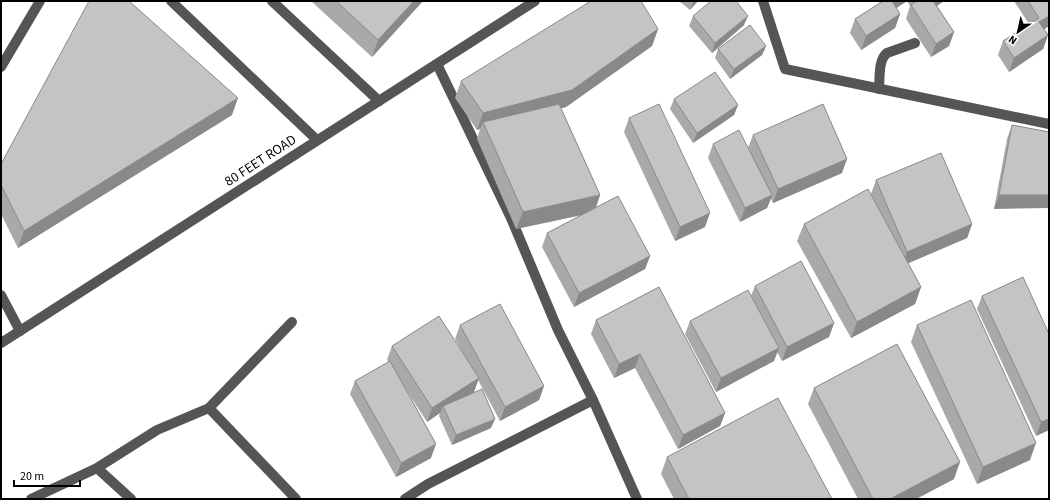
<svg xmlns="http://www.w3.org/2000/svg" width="1050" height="500" font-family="'Source Sans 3',sans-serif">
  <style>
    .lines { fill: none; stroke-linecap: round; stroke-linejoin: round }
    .minor { stroke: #555; stroke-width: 10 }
    .wall { fill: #a9a9a9 }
    .shaded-wall { fill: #898989 }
    .building { fill: #c4c4c4; stroke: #898989 }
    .labels { text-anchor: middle; stroke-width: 4; stroke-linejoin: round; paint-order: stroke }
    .street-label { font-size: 14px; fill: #000; stroke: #fff }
  </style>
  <rect width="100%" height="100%" fill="#fff"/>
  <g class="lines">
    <!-- minor -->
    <g class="minor">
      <polyline points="171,1 317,140"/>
      <polyline points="272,1 379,101"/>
      <polyline points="763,1 785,69 1049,124"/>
      <polyline points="437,64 511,218 558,330 593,400 637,499"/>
      <polyline points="1,67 40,1"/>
      <path d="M879,89C880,78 878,60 887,53L915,43"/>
      <polyline points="1,295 20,331"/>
      <polyline points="1,343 535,1"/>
      <polyline points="209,408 296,499"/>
      <polyline points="97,468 131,499"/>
      <polyline points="31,499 97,468 157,430 209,408 292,322"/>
      <polyline points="405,499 428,484 593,400"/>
    </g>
  </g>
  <!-- wall -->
  <g class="wall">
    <polygon points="311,1 423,1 372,57"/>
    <polygon points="679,1 698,1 690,10"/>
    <polygon points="878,1 944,1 937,6 954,32 949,46 931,57 906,19 910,6 907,1 896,8 900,14 895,28 861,50 850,33 855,19 880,3"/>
    <polygon points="1014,1 1049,1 1049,26 1044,29 1048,35 1043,49 1009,72 998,55 1003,41 1029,24"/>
    <polygon points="693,16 744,25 712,53 689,26"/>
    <polygon points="658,29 652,46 566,107 561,108 600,195 596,208 650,256 645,269 574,307 542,247 547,233 583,215 516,229 477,139 480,129 477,130 455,98 461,81"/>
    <polygon points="766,46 762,55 730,79 715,58 718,49"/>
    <polygon points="674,99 738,105 734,115 693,143 670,109"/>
    <polygon points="232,115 18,248 1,214 1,164"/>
    <polygon points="629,118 705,227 675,241 624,132"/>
    <polygon points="1012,125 1049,132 994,209 1007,139"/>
    <polygon points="753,135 842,173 773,203 771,199 767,208 740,222 708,158 713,144 748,148"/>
    <polygon points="876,180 972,224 967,238 908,263 921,287 915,304 851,338 797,241 804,224 873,200 871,194"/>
    <polygon points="755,286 834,323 829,337 782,361 777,352 774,361 716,392 685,334 690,321 751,296"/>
    <polygon points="982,296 1049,334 1049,430 1036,436 977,309"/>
    <polygon points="596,320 725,413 720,426 678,449 635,368 614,378 591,334"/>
    <polygon points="460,325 544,386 539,400 500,421 478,380 474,392 471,394 491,428 452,445 439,416 440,413 427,422 403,385 431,458 396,477 350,394 355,381 388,362 387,360 392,346 466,358 455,339"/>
    <polygon points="917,325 1030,460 977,484 911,342"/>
    <polygon points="814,388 954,479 916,499 858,499 808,404"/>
    <polygon points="667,457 832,499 674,499 661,474"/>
  </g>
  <!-- shaded-wall -->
  <g class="shaded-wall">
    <polygon points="414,1 423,1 372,57 378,40"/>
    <polygon points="694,1 698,1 690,10"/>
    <polygon points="891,1 907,1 886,15"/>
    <polygon points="931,1 944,1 927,12"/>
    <polygon points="900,14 895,28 861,50 866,36"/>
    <polygon points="748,16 744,25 712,53 715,43"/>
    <polygon points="1049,16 1049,26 1034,36 1039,22"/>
    <polygon points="658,29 652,46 566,107 485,128 483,122 480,129 477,130 483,113"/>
    <polygon points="954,32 949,46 931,57 936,44"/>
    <polygon points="1048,35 1043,49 1009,72 1014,58"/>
    <polygon points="766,46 762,55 730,79 734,69"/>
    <polygon points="238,98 232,115 18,248 24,231"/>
    <polygon points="738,105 734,115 693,143 697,133"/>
    <polygon points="847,159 842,173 773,203 778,189"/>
    <polygon points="600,195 594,212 516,229 523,212"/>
    <polygon points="772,195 767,208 740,222 745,208"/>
    <polygon points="999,195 1049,195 1049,208 994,209"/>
    <polygon points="710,213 705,227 675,241 680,227"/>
    <polygon points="972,224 967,238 902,266 907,252"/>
    <polygon points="650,256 645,269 574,307 579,293"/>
    <polygon points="921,287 915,304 851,338 857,322"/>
    <polygon points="834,323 829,337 782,361 787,347"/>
    <polygon points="779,348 774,361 716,392 721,378"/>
    <polygon points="640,354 635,368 614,378 619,364"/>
    <polygon points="479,378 474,392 445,410 443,406 440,413 427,422 432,408"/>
    <polygon points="544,386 539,400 500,421 505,407"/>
    <polygon points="725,413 720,426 678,449 683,435"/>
    <polygon points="495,419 491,428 452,445 456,435"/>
    <polygon points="1049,419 1049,430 1036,436 1041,422"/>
    <polygon points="1036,443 1030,460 977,484 983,467"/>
    <polygon points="436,444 431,458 396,477 401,463"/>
    <polygon points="960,462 954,479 916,499 890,499"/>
  </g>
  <!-- building -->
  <g class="building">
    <polygon points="89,1 129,1 238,98 24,231 1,185 1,164"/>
    <polygon points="336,1 414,1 378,40"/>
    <polygon points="591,1 641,1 658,29 572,90 483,113 461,81"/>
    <polygon points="711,1 736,1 748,16 715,43 693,16"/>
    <polygon points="883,1 892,1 900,14 866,36 855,19"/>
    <polygon points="917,1 933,1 954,32 936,44 911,5"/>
    <polygon points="1028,1 1049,1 1049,16 1039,22 1048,35 1014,58 1003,41 1039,18"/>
    <polygon points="750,25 766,46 734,69 718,49"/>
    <polygon points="715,72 738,105 697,133 674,99"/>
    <polygon points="559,104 600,195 523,212 483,122"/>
    <polygon points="659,104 710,213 680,227 629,118"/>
    <polygon points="823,104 847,159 778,189 753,135"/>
    <polygon points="1012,125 1049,132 1049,195 999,195"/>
    <polygon points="739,130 772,195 745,208 713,144"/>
    <polygon points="941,153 972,224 907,252 876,180"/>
    <polygon points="868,189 921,287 857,322 804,224"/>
    <polygon points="618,196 650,256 579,293 547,233"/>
    <polygon points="801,261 834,323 787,347 755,286"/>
    <polygon points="1023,277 1049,334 1049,419 1041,422 982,296"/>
    <polygon points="659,287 725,413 683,435 640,354 619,364 596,320"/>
    <polygon points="748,290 779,348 721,378 690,321"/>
    <polygon points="971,300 1036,443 983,467 917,325"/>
    <polygon points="500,304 544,386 505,407 460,325"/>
    <polygon points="439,316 479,378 432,408 392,346"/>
    <polygon points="897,344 960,462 890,499 873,499 814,388"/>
    <polygon points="390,361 436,444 401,463 355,381"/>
    <polygon points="482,389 495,419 456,435 443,406"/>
    <polygon points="778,398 832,499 689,499 667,457"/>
  </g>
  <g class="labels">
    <!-- street labels -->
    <g class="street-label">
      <text transform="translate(260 160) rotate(-33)" y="5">80 FEET ROAD</text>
    </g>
  </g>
  <!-- border -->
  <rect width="1050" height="500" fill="none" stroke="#000000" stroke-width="4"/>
  <!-- north arrow -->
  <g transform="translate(1018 32) rotate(214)" stroke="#ffffff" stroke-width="3" paint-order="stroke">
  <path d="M0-3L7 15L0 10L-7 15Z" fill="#000000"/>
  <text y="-6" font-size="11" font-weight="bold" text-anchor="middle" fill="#000000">N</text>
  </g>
  <!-- scale -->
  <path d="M14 480v6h66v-6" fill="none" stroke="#000000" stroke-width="2"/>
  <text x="20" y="480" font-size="12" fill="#000000" stroke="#ffffff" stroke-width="3" paint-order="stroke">20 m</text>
</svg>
